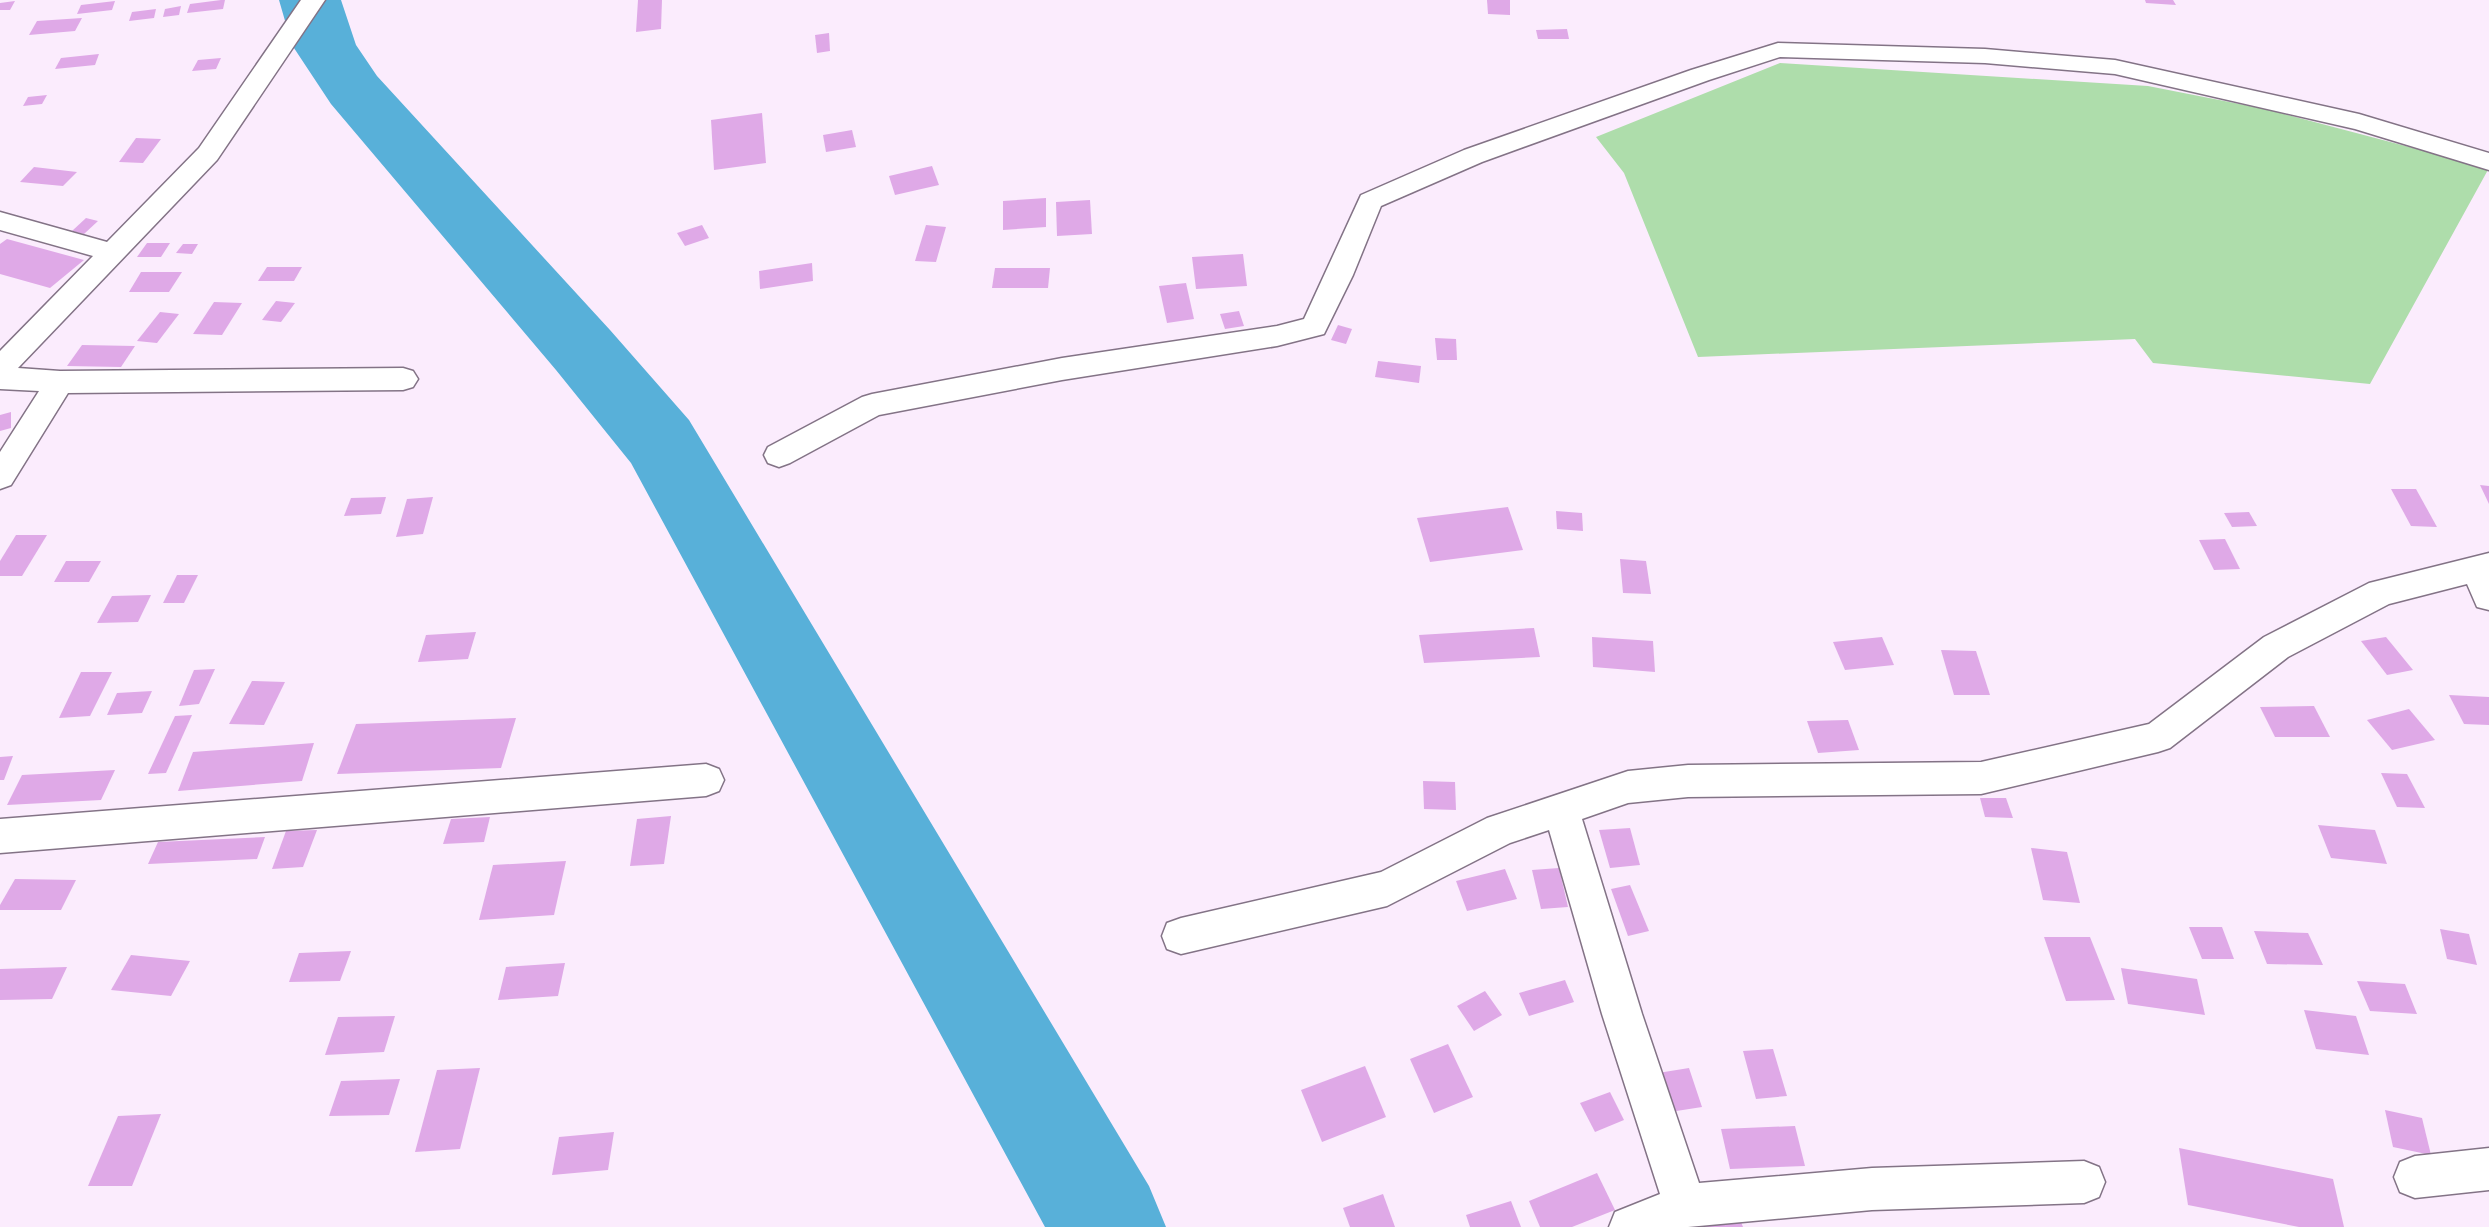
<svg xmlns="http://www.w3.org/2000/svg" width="2489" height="1227" font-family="Figtree,sans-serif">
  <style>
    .green { fill: #aeddab }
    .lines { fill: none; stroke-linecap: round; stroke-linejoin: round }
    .river { fill: #58b0d9; fill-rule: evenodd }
    .building { fill: #dfa9e7 }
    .minor-casing { stroke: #837386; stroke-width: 3 }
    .minor { fill: #fff; fill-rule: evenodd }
  </style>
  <rect width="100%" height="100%" fill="#fbecfd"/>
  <!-- green -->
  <polygon class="green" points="1780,63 2148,86 2265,109 2489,168 2370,384 2153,363 2135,339 1698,357 1624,173 1596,137"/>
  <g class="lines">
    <!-- river -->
    <polygon class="river" points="279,0 341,0 356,45 377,76 610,330 689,420 1149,1186 1166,1227 1045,1227 631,463 556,370 331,104 292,45"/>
  </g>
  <!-- building -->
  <g class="building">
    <polygon points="221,0 225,0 223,9 187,13 190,4"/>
    <polygon points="638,0 662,0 661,29 636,32"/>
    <polygon points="1487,0 1510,0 1510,15 1488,14"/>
    <polygon points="2145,0 2173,0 2176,5 2146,3"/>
    <polygon points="15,1 10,10 0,10 0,3"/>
    <polygon points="115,1 112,10 77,14 81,5"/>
    <polygon points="181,6 179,15 163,17 165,9"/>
    <polygon points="156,9 154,18 129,21 132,12"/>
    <polygon points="82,18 75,31 29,35 37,21"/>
    <polygon points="1567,29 1569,39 1538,39 1536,30"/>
    <polygon points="829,33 830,51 817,53 815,35"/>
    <polygon points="99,54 95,65 55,69 61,58"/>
    <polygon points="221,58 216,69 192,71 198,60"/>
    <polygon points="47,95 42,104 23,106 28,97"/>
    <polygon points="762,113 766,163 714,170 711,120"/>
    <polygon points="852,130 856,147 826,152 823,135"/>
    <polygon points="136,138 161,139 143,163 119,162"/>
    <polygon points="932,166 939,185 895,195 889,176"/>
    <polygon points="34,167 77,172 63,186 20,182"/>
    <polygon points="1046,198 1046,227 1003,230 1003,201"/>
    <polygon points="1090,200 1092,234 1057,236 1056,202"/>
    <polygon points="86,218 98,221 84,234 72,231"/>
    <polygon points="702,225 709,238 685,246 677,233"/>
    <polygon points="926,225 946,227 936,262 915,261"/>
    <polygon points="7,239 84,260 50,288 0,274 0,244"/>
    <polygon points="147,243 170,243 161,257 137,257"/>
    <polygon points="183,244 198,244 192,254 176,253"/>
    <polygon points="1243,254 1247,286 1196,289 1192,257"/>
    <polygon points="812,263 813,281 760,289 759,271"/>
    <polygon points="267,267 302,267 294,281 258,281"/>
    <polygon points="995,268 1050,268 1048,288 992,288"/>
    <polygon points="141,272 182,272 169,292 129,292"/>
    <polygon points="1186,283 1194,319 1167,323 1159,286"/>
    <polygon points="276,301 295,303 281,322 262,320"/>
    <polygon points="214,302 242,303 222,335 193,334"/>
    <polygon points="1239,311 1244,326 1225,329 1220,314"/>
    <polygon points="160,312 179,314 157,343 137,341"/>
    <polygon points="1338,325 1352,329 1346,344 1331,340"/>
    <polygon points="1435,338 1456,339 1457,360 1437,360"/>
    <polygon points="82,345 135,346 121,367 67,366"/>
    <polygon points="1378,361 1421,366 1419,383 1375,377"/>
    <polygon points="11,412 11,428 0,431 0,415"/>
    <polygon points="2480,485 2489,486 2489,504"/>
    <polygon points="2391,489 2416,489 2437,527 2411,526"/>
    <polygon points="386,497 381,514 344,516 351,498"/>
    <polygon points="433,497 423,534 396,537 407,499"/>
    <polygon points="1508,507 1523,550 1430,562 1417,518"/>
    <polygon points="1556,511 1582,513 1583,531 1557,529"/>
    <polygon points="2249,512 2257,526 2232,527 2224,513"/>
    <polygon points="16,535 47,535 22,576 0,576 0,561"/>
    <polygon points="2225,539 2240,569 2214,570 2199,540"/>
    <polygon points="1620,559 1646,561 1651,594 1623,593"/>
    <polygon points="66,561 101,561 89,582 54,582"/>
    <polygon points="177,575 198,575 184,603 163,603"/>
    <polygon points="151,595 138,622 97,623 112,596"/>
    <polygon points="1534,628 1540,657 1424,663 1419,635"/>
    <polygon points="476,632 468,659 418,662 426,635"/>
    <polygon points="1592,637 1653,641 1655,672 1593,667"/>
    <polygon points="1882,637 1894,665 1845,670 1833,642"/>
    <polygon points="2386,637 2413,670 2387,675 2361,641"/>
    <polygon points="1941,650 1976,651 1990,695 1954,695"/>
    <polygon points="215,669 199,704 179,706 194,670"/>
    <polygon points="81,672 112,672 90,716 59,718"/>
    <polygon points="252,681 285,682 264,725 229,724"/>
    <polygon points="152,691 142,713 107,715 117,693"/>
    <polygon points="2449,695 2489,697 2489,725 2464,724"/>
    <polygon points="2314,706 2330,737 2275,737 2260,707"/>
    <polygon points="2409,709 2435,740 2392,750 2367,720"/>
    <polygon points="192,715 166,773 148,774 175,716"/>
    <polygon points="516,718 501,768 337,774 356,724"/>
    <polygon points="1848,720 1859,750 1818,753 1807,721"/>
    <polygon points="314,743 302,781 178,791 193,752"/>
    <polygon points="13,756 4,780 0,780 0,757"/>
    <polygon points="115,770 101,800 7,805 22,775"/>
    <polygon points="2381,773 2407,774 2425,808 2397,807"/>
    <polygon points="1423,781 1455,782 1456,810 1424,809"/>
    <polygon points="1980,798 2006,798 2013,818 1985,817"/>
    <polygon points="671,816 664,864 630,866 637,819"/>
    <polygon points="490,817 484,842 443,844 451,819"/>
    <polygon points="2318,825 2375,830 2387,864 2331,858"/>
    <polygon points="1630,828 1640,865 1610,868 1599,830"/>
    <polygon points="317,830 303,867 272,869 286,831"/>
    <polygon points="265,837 257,859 148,864 158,842"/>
    <polygon points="2031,848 2067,852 2080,903 2043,900"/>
    <polygon points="566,861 554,915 479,920 493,865"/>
    <polygon points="1559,868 1568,907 1541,909 1532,870"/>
    <polygon points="1505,869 1517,899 1467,911 1456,881"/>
    <polygon points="15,879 76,880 61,910 0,910 0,905"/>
    <polygon points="1630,885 1649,931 1628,936 1611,889"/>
    <polygon points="2189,927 2222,927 2234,959 2202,959"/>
    <polygon points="2440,929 2469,934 2477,965 2447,959"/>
    <polygon points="2254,931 2308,933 2323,965 2267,964"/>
    <polygon points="2044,937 2090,937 2115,1000 2066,1001"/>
    <polygon points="351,951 340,981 289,982 299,953"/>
    <polygon points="131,955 190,961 171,996 111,990"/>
    <polygon points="565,963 558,996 498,1000 506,967"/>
    <polygon points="67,967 52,999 0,1000 0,969"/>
    <polygon points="2121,968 2197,979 2205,1015 2128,1004"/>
    <polygon points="1565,980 1574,1002 1529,1016 1519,993"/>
    <polygon points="2357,981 2405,984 2417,1014 2370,1011"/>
    <polygon points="1485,991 1502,1015 1474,1031 1457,1006"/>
    <polygon points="2304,1010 2356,1016 2369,1055 2316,1049"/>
    <polygon points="395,1016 384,1052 325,1055 338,1017"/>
    <polygon points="1448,1044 1473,1097 1434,1113 1410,1059"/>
    <polygon points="1773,1049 1787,1096 1756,1099 1743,1051"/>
    <polygon points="1365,1066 1386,1117 1322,1142 1301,1090"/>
    <polygon points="480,1068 460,1149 415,1152 437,1070"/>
    <polygon points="1689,1068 1702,1107 1670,1112 1658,1073"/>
    <polygon points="400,1079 389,1115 329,1116 341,1081"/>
    <polygon points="1610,1092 1624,1120 1595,1132 1580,1103"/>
    <polygon points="2385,1110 2422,1118 2431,1155 2393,1147"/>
    <polygon points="161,1114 132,1186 88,1186 118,1116"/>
    <polygon points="1795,1126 1805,1166 1730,1169 1721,1129"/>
    <polygon points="614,1132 608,1170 552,1175 559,1137"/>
    <polygon points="2179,1148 2333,1179 2344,1227 2299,1227 2188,1205"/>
    <polygon points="1597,1173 1615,1210 1572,1227 1540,1227 1529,1201"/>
    <polygon points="1383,1194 1395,1227 1350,1227 1343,1208"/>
    <polygon points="1511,1201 1521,1227 1470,1227 1466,1215"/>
    <polygon points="1739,1217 1743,1227 1698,1227 1697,1222"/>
  </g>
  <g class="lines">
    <defs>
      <g id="minor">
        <polygon points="301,0 325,0 217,160 18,368 60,371 403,368 413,371 418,379 413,387 403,390 68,393 11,485 0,489 0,452 39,391 0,389 0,351 93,256 0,230 0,212 107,242 199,148"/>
        <polygon points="1778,43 1985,49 2115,60 2359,114 2489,153 2489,170 2355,129 2115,74 1985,63 1780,57 1709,80 1482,162 1381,206 1353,275 1324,334 1277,346 1062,380 879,415 790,463 779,467 768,463 764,455 768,447 862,397 872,394 1062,358 1277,326 1304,319 1361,195 1464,150 1691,70"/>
        <polygon points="2489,553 2489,610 2477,607 2467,584 2389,604 2288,657 2170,748 2158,752 1981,794 1688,797 1628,803 1582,819 1642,1014 1699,1183 1872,1168 2084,1161 2099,1167 2105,1182 2099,1197 2084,1203 1872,1210 1688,1227 1609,1227 1615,1212 1660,1194 1602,1014 1549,830 1510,843 1387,906 1181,954 1167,949 1162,936 1167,923 1181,918 1381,872 1487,818 1628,771 1688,765 1981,762 2149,724 2264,637 2369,583"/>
        <polygon points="706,764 719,769 724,780 719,791 706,796 0,853 0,819"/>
        <polygon points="2489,1148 2489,1190 2415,1198 2400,1192 2394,1177 2400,1162 2415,1156"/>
      </g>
    </defs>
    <!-- minor casing -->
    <use href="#minor" class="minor-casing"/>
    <!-- minor -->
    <use href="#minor" class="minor"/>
  </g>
</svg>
